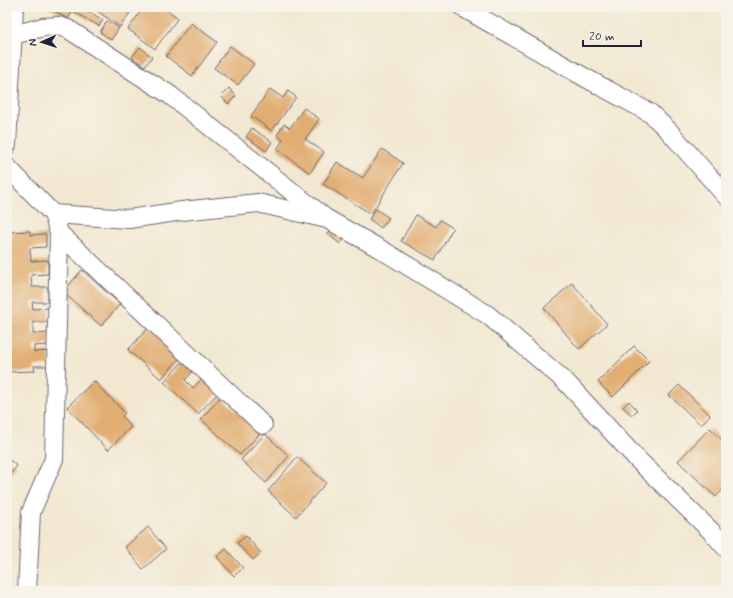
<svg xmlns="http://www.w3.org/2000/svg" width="733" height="598" font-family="Mynerve,sans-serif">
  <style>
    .building { fill: #e1ad72 }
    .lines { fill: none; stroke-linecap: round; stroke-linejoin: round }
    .street-casing { stroke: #6b6770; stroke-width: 20 }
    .street { stroke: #fff; stroke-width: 18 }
  </style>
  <rect width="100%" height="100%" fill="#f7f3e8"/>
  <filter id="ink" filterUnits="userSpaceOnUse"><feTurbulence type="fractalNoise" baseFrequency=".025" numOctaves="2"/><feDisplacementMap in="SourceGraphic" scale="8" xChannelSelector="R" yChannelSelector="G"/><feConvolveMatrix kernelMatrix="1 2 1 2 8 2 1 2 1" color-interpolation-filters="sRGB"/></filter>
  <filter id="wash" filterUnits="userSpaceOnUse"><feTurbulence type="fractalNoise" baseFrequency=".012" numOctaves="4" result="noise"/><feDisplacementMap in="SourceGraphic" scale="16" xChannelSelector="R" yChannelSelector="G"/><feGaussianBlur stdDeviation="0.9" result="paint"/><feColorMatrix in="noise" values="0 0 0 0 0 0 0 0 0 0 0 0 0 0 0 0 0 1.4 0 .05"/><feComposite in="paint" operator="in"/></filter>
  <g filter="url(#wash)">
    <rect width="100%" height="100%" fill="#f2e8d1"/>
    <g id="blocks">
      <!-- building -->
      <g class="building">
        <polygon points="47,7 75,7 68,19"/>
        <polygon points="77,7 87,7 86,10 103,20 99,26 74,12"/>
        <polygon points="93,7 134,7 120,27 93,8"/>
        <polygon points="144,7 163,7 178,18 155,49 128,29"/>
        <polygon points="107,21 119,28 111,40 100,32"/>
        <polygon points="191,23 217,42 192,76 166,56"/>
        <polygon points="230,46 254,64 238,85 214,68"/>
        <polygon points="140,47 152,57 145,66 132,57"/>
        <polygon points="229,88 236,96 228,104 221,96"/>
        <polygon points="270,89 283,98 288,91 296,97 272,131 251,116"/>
        <polygon points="304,108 319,119 305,139 324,152 310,173 277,149 283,140 277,135 284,124 290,128"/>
        <polygon points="252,128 272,142 266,151 246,137"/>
        <polygon points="382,149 403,163 371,214 323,184 337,162 363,178"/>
        <polygon points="376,209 389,218 381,228 369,219"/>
        <polygon points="416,215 436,227 440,220 453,228 435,260 401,241"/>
        <polygon points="336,225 347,235 340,244 328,234"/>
        <polygon points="30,231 30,235 46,234 46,247 30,248 31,261 48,260 48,274 31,275 32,287 48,287 48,302 32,302 33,309 49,308 49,322 33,322 33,334 49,333 50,345 34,346 34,352 49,351 50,366 34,366 35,371 7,372 7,232"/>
        <polygon points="82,270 120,304 101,326 63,292"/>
        <polygon points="572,283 607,324 579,349 544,308"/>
        <polygon points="150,326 183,355 161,379 128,350"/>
        <polygon points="634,346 649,361 613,397 598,382"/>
        <polygon points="184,360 194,370 185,380 193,388 203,378 218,393 198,414 164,382"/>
        <polygon points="94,381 125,413 122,416 131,427 108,450 67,407"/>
        <polygon points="679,385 710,415 701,425 669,395"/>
        <polygon points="221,397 260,433 240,455 201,419"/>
        <polygon points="629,401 637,410 632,415 623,407"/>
        <polygon points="710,428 726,444 726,486 716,497 678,461"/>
        <polygon points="265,434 289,456 266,483 241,460"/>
        <polygon points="297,457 326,483 296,517 268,491"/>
        <polygon points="7,458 17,466 7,478"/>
        <polygon points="148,527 166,549 143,569 125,547"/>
        <polygon points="246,536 261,553 253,560 237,543"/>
        <polygon points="226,549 243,568 234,576 217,557"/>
      </g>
    </g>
  </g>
  <g filter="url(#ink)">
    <use href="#blocks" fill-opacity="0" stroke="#6b6770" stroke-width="1"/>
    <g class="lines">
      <defs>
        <g id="street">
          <polyline points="462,7 584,77 650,113 669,131 726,196"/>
          <polyline points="13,35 43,27 59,26 68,29 170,95 323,216"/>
          <polyline points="7,145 14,7"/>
          <polyline points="7,167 53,214 59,233 54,459 31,512 27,591"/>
          <polyline points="53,214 129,219 182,211 258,203 327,219 382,250 488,315 566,382 637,459 713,533 726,548"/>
          <polyline points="59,233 263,425"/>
        </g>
      </defs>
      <!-- street casing -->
      <use href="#street" class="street-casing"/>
      <!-- street -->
      <use href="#street" class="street"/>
    </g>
  </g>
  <!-- margin -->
  <rect width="733" height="598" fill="none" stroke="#f7f3e8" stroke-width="24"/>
  <!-- north arrow -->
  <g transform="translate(42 42) rotate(267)" stroke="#f7f3e8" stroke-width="3" paint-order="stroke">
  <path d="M0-3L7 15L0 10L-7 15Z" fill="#22223b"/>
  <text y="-6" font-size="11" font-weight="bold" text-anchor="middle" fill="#22223b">N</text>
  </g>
  <!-- scale -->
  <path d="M583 40v6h58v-6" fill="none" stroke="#22223b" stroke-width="2"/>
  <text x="589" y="40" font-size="12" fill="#22223b" stroke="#f7f3e8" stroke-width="3" paint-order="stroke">20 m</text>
</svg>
